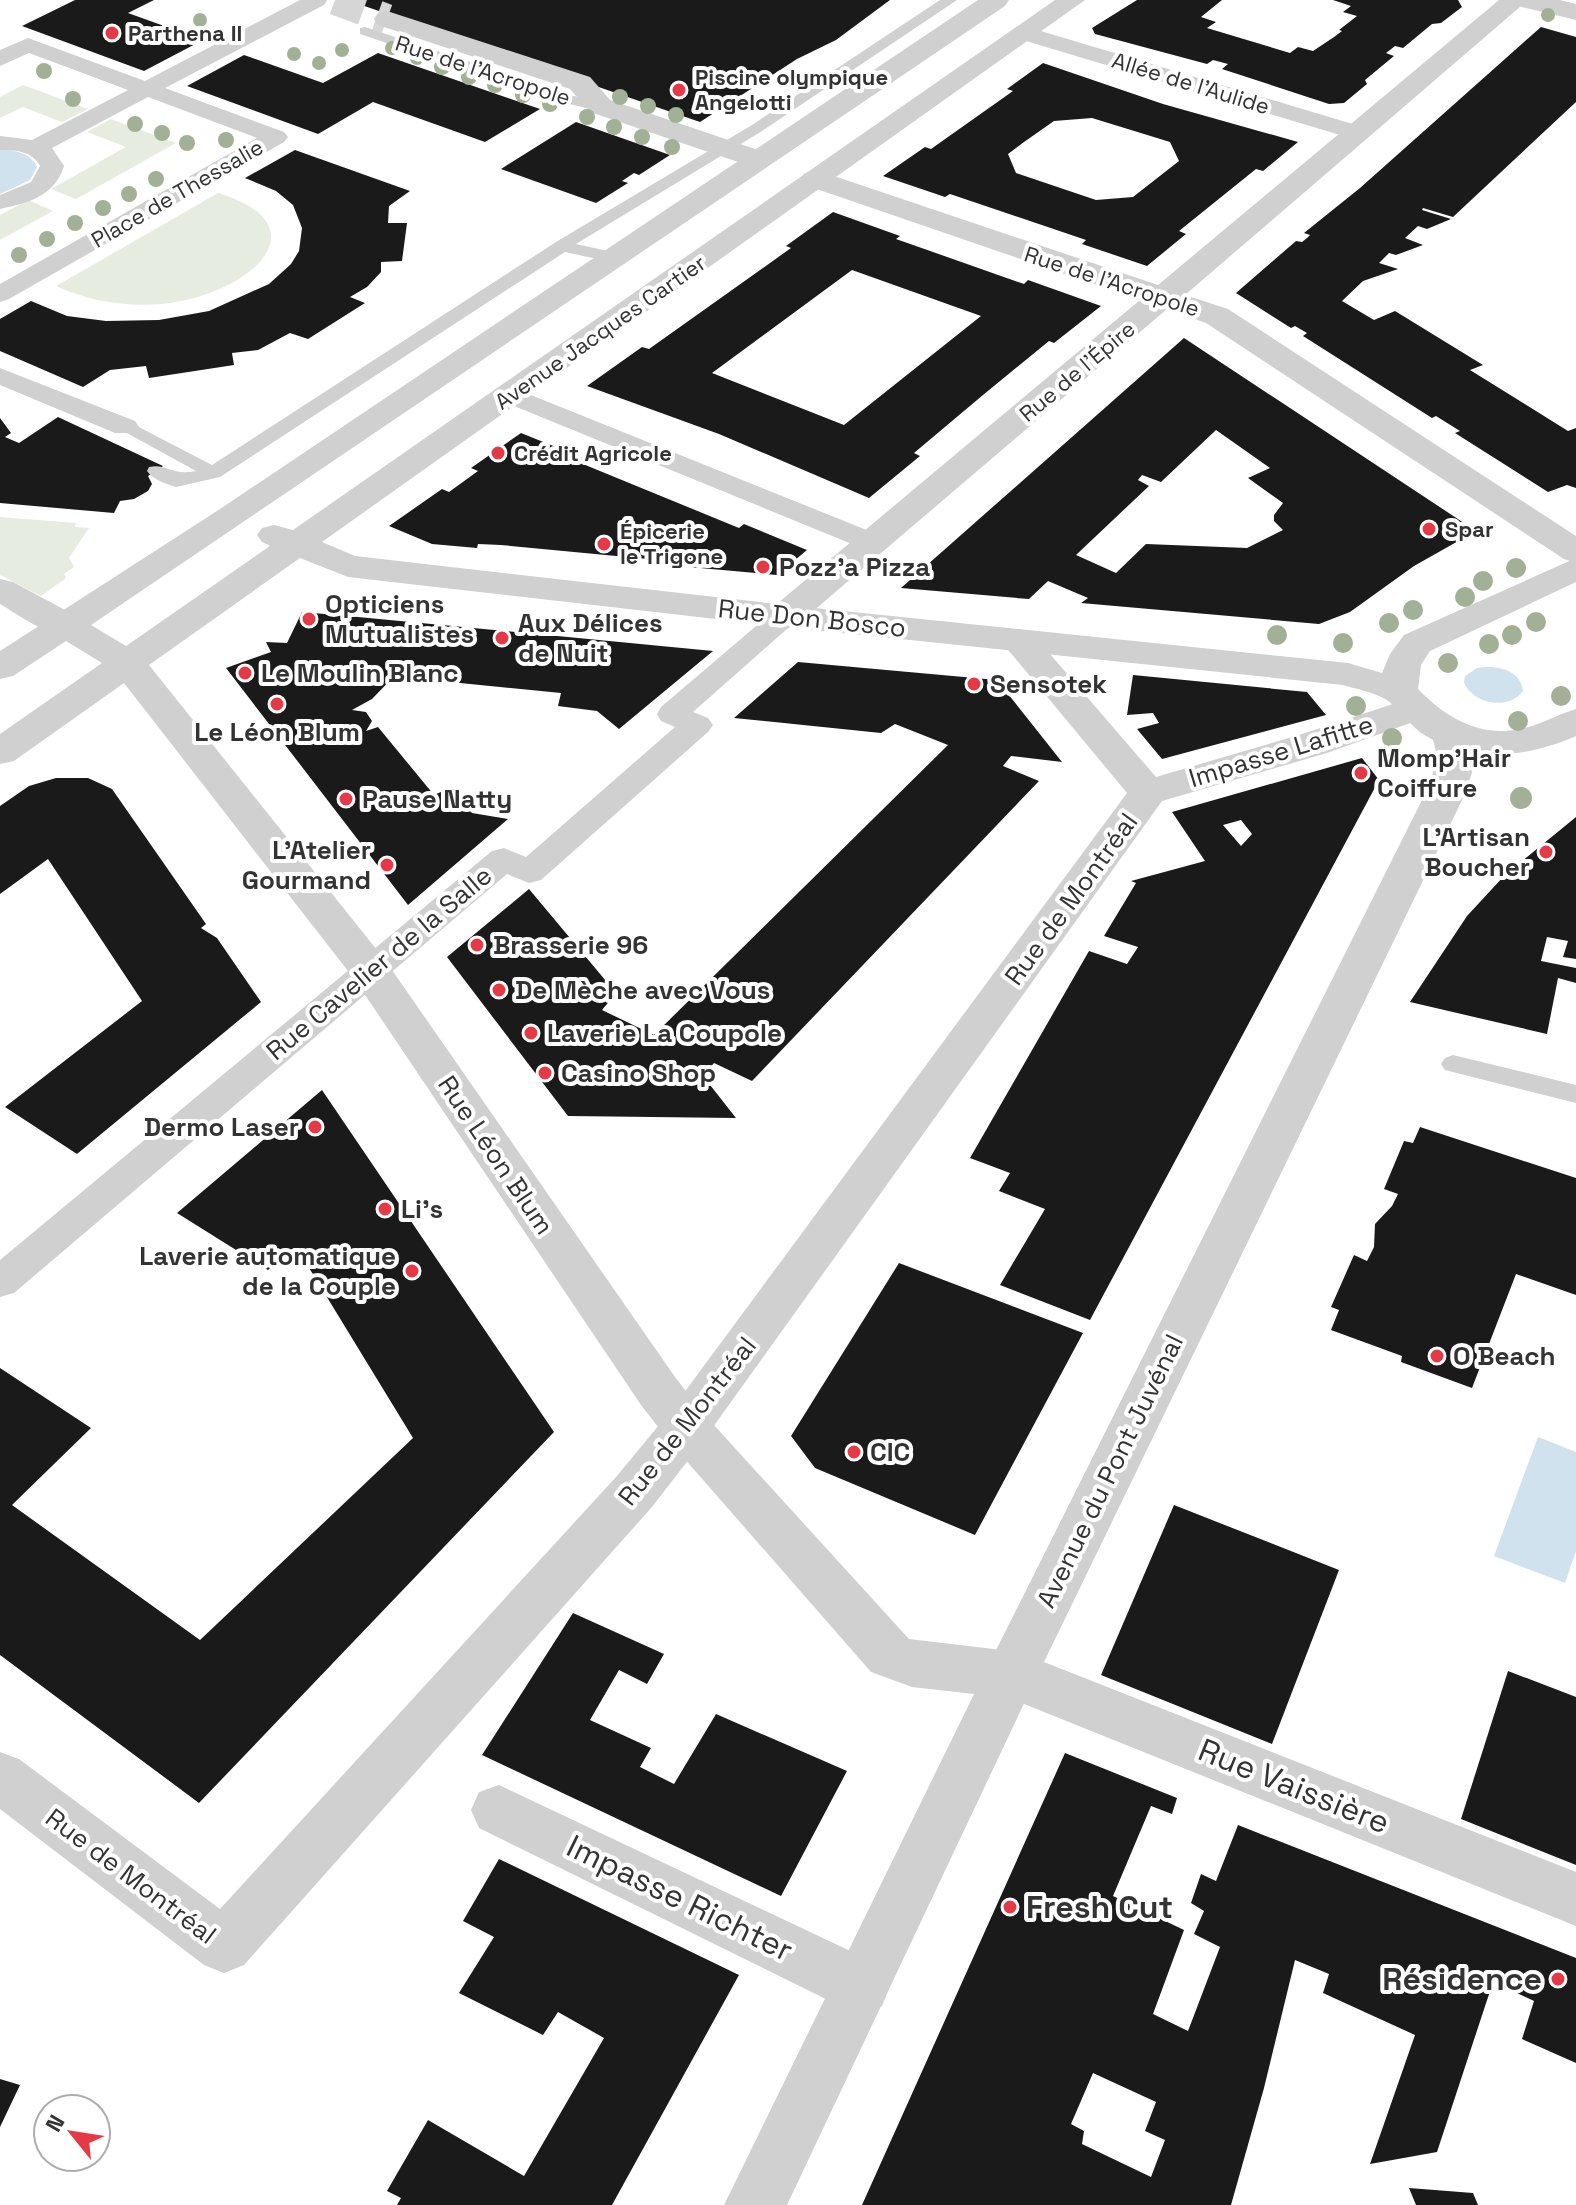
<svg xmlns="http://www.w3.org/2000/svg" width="1576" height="2205" font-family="'Space Grotesk',sans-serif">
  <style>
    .green { fill: #e6ecdf }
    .water { fill: #cfe2ee }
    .building { fill: #1a1a1a; fill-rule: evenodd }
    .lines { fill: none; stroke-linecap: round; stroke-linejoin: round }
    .minor-tunnel { stroke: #d6d6d6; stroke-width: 30; stroke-dasharray: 30 15; stroke-linecap: butt }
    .service { fill: #d0d0d0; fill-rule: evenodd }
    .pedestrian { fill: #d0d0d0; fill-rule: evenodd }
    .minor { fill: #d0d0d0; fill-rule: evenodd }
    .tertiary { fill: #d0d0d0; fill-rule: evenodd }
    .tree { fill: #a2b095 }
    .poi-dot { fill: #e63946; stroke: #fff; stroke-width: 3 }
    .labels { text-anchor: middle; stroke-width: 8; stroke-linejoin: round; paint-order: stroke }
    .far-poi-label { font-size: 22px; font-weight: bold; fill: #333; stroke: #fff; text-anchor: start }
    .far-street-label { font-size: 22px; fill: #333; stroke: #fff }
    .poi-label { font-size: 26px; font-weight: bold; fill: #333; stroke: #fff; text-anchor: start }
    .street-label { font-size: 26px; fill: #333; stroke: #fff }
    .near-street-label { font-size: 32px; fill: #333; stroke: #fff }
    .near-poi-label { font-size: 32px; font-weight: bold; fill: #333; stroke: #fff; text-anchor: start }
  </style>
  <rect width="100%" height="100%" fill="#fff"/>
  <!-- green -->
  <g class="green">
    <polygon points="23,85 88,109 62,122 23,107 0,118 0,97"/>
    <polygon points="111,119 176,143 76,199 51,189 126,147 87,132"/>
    <path d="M218,193C310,221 268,275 201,296C155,311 99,306 56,286Z"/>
    <polygon points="28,200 53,211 0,240 0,215"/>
    <polygon points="0,517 76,523 75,527 89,528 69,558 74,567 64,574 66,578 41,596 0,575"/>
  </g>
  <!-- water -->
  <g class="water">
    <path d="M0,149C15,151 30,152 37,167L30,180L0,194Z"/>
    <path d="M1477,668C1496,665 1520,669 1523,691C1509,711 1472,704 1464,682L1465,676Z"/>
    <polygon points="1538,1437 1576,1452 1576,1551 1565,1583 1494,1556"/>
  </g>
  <!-- building -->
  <g class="building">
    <polygon points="75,0 154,0 128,13 203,40 144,71 22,26"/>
    <polygon points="347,0 890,0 836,40 797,59 700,122"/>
    <polygon points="1137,0 1222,0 1201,17 1216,22 1207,28 1290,53 1298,47 1313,51 1334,37 1342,31 1339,30 1357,16 1343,12 1351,6 1333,0 1458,0 1462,7 1441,23 1432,24 1403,48 1395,46 1390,50 1386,53 1394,56 1365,80 1367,84 1344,103 1329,104 1222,69 1228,64 1213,60 1207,64 1095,34 1092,28"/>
    <polygon points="1541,27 1576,37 1576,102 1453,217 1423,208 1422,210 1451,219 1427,229 1418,226 1405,238 1423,245 1396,255 1389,253 1379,263 1398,269 1363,281 1342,301 1374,320 1395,311 1483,365 1470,370 1568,431 1576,428 1576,488 1567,485 1548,492 1455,433 1460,431 1436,416 1432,418 1303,336 1307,333 1295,326 1291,328 1236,293 1296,241 1302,242 1307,238 1310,235 1304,233 1360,188"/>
    <polygon points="378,53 540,109 485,142 373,102 318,134 187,86 244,55 323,83"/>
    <path d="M1043,63L1163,104L1298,142L1263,171L1256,169L1179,231L1186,234L1147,266L1082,244L1086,240L950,194L945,197L883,176L925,147L931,149L1013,91L1007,89ZM1092,118L1170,142L1179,161L1133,197L1096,200L1016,173L1008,154L1024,142L1054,121Z"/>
    <polygon points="576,122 670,155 639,175 634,173 622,181 628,183 596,203 501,169"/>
    <polygon points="295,150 410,191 389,206 388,223 407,223 402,261 381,262 381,272 367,287 350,297 365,303 308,339 290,333 258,350 232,353 234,365 149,378 146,366 110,370 83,387 0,351 0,319 31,301 67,316 106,321 159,320 209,311 269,284 291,264 299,251 302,228 293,205 276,191 245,178"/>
    <path d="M833,212L900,236L896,239L1024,284L1028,280L1101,306L1054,343L1049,341L983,395L914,453L920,456L869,498L719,434L587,386L642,347L649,349L791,248L786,246ZM852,270L981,316L844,425L712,373Z"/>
    <path d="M1184,338L1476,531L1414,566L1350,612L1319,624L1081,603L1088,598L1048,581L1029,599L901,588ZM1216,430L1270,468L1248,478L1283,503L1274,515V521L1283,530L1247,548L1146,544L1116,573L1076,555L1149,486L1138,480L1142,475L1161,482Z"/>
    <polygon points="58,417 163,466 148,476 152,484 148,491 134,499 120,501 114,513 0,503 0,418 11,433 5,437 19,443"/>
    <polygon points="521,433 583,458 578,462 739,528 744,524 807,550 777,575 689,567 690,563 501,545 478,544 477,548 432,544 389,526 442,489 449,492 478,471 471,468"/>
    <polygon points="302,612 358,617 713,651 619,729 597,711 558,706 561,693 440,681 442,671 422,678 410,675 402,668 372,699 352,710 366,712 372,721 366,731 378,727 434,795 450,788 472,813 508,819 408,905 226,668 271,652 266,642 287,643"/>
    <polygon points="798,662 997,680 1062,762 1011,756 1003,766 1039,781 752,1081 714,1063 703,1076 736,1118 568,1116 447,957 529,889 616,993 602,1010 654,1035 948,745 895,724 881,733 734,718"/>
    <polygon points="1133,675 1307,692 1326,715 1162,759 1137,729 1159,723 1153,713 1127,715"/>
    <path d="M1362,758L1379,780L1090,1320L1000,1285L1045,1209L999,1191L1010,1173L970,1158L1089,951L1127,964L1138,947L1104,936L1136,883L1131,881L1205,861L1172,812ZM1241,820L1252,834L1241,846L1223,825Z"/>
    <polygon points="56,778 88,778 112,789 206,924 201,928 217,938 261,1002 77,1154 5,1107 142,1001 48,859 0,894 0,806 29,786"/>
    <polygon points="1576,817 1576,959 1563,957 1568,941 1547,937 1541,961 1576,968 1576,983 1558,978 1547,1034 1410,1002 1467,916 1504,876"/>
    <polygon points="322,1090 554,1432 199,1803 0,1655 0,1368 91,1428 12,1505 200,1640 413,1438 300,1253 292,1249 268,1270 177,1213"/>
    <polygon points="1420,1127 1576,1178 1576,1295 1516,1274 1472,1388 1401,1362 1402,1356 1331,1330 1339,1310 1331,1307 1354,1255 1367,1261 1374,1247 1375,1224 1392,1206 1398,1194 1384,1189 1404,1141 1413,1143"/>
    <polygon points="899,1263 1083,1333 975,1535 815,1468 791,1436"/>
    <polygon points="1174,1505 1339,1570 1272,1744 1101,1675"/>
    <polygon points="573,1613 664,1654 647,1684 619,1670 590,1720 651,1748 640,1767 674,1784 716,1714 847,1771 781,1896 482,1755"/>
    <polygon points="1508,1671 1576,1697 1576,1865 1461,1819"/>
    <path d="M1065,1753L1177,1798L1172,1814L1151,1806L1113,1896L1184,1930L1153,2014L1188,2031L1220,1947L1194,1934L1204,1911L1191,1903L1201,1874L1216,1881L1238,1825L1576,1958V2063L1522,2039L1534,2001L1493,1982L1437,2152L1370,2164L1415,2035L1323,1993L1329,1974L1295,1960L1264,2088L1231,2205H862ZM1093,2073L1156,2102L1145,2131L1165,2140L1151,2177L1082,2144L1084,2131L1071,2124Z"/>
    <polygon points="499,1859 739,1975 612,2205 397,2205 401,2198 387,2191 428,2120 524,2176 604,2038 558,2012 543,2035 459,1993 494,1937 463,1921"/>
    <polygon points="0,2079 20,2085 0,2127"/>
    <polygon points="1409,2188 1473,2193 1478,2205 1416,2205"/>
  </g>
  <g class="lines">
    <!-- minor-tunnel -->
    <polyline class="minor-tunnel" points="335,0 387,19"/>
    <!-- service -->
    <g class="service">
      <path d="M940,0H957L762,131L576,244L617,253L619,257L617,261L611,262L565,252L220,477L176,487C166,484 152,479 147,471L149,467C167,463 171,476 196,471L116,427L119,423H131L212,465L556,242L752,125Z"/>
      <polygon points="365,27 569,95 605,103 608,106 600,111 560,102 360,34 360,28"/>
      <polygon points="1453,1055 1576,1085 1576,1103 1445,1070 1441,1064 1445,1058"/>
    </g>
    <!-- pedestrian -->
    <g class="pedestrian">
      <path d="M300,0H327L324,5L165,88L284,132L288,137L284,142L9,299L0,302V284L257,138L148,97L52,148L64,166C55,196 28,203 0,209V195L31,182L40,166C32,151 16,150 0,150V136L32,140L128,90L29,53L0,66V50L28,38L145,81Z"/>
      <polygon points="1024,26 1366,128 1370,133 1366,138 1350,138 1016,38 1013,33 1016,28"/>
      <polygon points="0,368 135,421 139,427 135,433 115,433 0,385"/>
      <polygon points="511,387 884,537 888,543 884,549 874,552 864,549 502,401 498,395 502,389"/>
      <polygon points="785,607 795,610 800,616 795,622 693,712 708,718 713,725 708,732 541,880 529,883 507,874 14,1293 0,1297 0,1260 492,851 504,848 526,857 675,727 661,721 657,714 661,707 775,610"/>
    </g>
    <!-- minor -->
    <g class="minor">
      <polygon points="1499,0 1528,0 1185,295 1228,309 1576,536 1576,563 1564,559 1206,323 1167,309 798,624 785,627 772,624 767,616 772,608 1140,300 805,185 800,179 805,173 815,170 825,173 1158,285"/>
      <polygon points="387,11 590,77 610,100 767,153 771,159 767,165 757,168 747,165 590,112 570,89 378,25 374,19 378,13"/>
      <path d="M0,579L13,582L80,618L85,626L80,634C52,641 24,618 0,604Z"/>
      <polygon points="1018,629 1031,632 1156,777 1299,735 1414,697 1427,701 1433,709 1427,717 1327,753 1162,801 703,1441 652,1507 244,1965 224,1973 204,1965 0,1809 0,1752 19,1759 220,1909 616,1477 669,1413 1127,793 1000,640 1005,632"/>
      <polygon points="1451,724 1464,727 1476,759 1466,792 1044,1662 1576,1872 1576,1926 992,1691 984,1674 1426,792 1438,759 1432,736 1438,727"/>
      <polygon points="499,1785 882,1966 890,1986 882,2006 861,2014 840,2006 479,1828 471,1810 479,1792"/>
    </g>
    <!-- tertiary -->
    <g class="tertiary">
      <path d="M978,0H1009L1005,6L91,625L126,646L270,546L262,542L257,535L262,528L274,525L293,530L1055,0H1085L322,542L355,556L785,605L1348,663L1382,673L1390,654L1404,635L1576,558V582L1430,651L1421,665L1418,689C1451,723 1488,741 1535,725C1549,720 1562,713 1576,709V736C1528,757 1473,764 1426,736C1410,727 1400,708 1385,699C1373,692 1356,689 1343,685L785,627L348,577L300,558L149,665L385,960L675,1377L703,1413L909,1639L1011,1651L1030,1657L1038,1674L787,2205H724L974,1694L912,1687L871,1672L669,1441L641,1405L355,980L124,683L14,761L0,764V734L102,663L66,641L13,676L0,679V651L220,509Z"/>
      <polygon points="1514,0 1560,0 1576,4 1576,20 1518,6"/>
    </g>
  </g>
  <!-- trees -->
  <g class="tree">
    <circle cx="1548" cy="15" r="7"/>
    <circle cx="200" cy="20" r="7"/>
    <circle cx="392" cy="48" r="7"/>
    <circle cx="342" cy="50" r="7"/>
    <circle cx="294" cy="54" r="7"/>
    <circle cx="417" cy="58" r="7"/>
    <circle cx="319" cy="63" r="7"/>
    <circle cx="442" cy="67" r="8"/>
    <circle cx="44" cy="71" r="8"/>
    <circle cx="469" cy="77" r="8"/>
    <circle cx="495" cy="85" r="8"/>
    <circle cx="523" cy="95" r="8"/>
    <circle cx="620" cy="97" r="8"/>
    <circle cx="73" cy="99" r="8"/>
    <circle cx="550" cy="104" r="8"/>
    <circle cx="648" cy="106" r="8"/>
    <circle cx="676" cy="115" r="8"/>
    <circle cx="587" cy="117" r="8"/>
    <circle cx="135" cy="124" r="8"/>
    <circle cx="614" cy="127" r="8"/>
    <circle cx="162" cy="133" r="8"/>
    <circle cx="642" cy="137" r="8"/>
    <circle cx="226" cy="140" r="8"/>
    <circle cx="187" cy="143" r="8"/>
    <circle cx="672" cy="147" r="8"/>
    <circle cx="156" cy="179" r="8"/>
    <circle cx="129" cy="194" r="8"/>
    <circle cx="103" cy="208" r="8"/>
    <circle cx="75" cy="223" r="8"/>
    <circle cx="47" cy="239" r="8"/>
    <circle cx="19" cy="255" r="8"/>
    <circle cx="1516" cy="568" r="10"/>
    <circle cx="1483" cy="581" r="10"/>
    <circle cx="1465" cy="597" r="10"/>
    <circle cx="1413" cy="610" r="10"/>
    <circle cx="1536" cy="622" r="10"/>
    <circle cx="1389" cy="623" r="10"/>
    <circle cx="1277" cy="635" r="10"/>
    <circle cx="1512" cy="635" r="10"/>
    <circle cx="1343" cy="643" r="10"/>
    <circle cx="1489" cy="644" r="10"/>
    <circle cx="1448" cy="663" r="10"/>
    <circle cx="1561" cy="696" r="10"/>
    <circle cx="1356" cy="706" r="10"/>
    <circle cx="1518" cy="721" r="10"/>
    <circle cx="1392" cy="738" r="10"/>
    <circle cx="1521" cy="798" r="11"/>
  </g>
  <!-- markers -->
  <g class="poi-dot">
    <circle cx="112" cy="33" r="8"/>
    <circle cx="679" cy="90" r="8"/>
    <circle cx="498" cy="453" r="8"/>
    <circle cx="1429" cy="529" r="8"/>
    <circle cx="604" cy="544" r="8"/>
    <circle cx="763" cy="567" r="8"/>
    <circle cx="309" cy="619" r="8"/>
    <circle cx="502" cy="638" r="8"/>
    <circle cx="245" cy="673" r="8"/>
    <circle cx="974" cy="684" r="8"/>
    <circle cx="277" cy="704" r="8"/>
    <circle cx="1361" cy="773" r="8"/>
    <circle cx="346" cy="799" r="8"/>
    <circle cx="1546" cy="852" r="8"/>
    <circle cx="387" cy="865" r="8"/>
    <circle cx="477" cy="945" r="8"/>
    <circle cx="499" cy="990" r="8"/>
    <circle cx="531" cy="1033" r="8"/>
    <circle cx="545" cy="1073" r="8"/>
    <circle cx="315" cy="1127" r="8"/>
    <circle cx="385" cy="1209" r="8"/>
    <circle cx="412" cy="1271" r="8"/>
    <circle cx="1437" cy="1356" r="8"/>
    <circle cx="854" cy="1452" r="8"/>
    <circle cx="1010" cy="1907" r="8"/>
    <circle cx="1558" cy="1979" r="8"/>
  </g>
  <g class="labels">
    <!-- far-poi labels -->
    <g class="far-poi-label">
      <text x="128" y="41">Parthena II</text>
      <text x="695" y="85">Piscine olympique<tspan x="695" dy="25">Angelotti</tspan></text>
      <text x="514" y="461">Crédit Agricole</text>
      <text x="1445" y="537">Spar</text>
      <text x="620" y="539">Épicerie<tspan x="620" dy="25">le Trigone</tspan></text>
    </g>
    <!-- far-street labels -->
    <g class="far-street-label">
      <text transform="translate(483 70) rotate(18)" y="8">Rue de l'Acropole</text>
      <text transform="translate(1191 83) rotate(17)" y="8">Allée de l'Aulide</text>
      <text transform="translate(177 193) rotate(-30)" y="8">Place de Thessalie</text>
      <text transform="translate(1112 281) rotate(18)" y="8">Rue de l'Acropole</text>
      <text transform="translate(600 332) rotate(-35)" y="8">Avenue Jacques Cartier</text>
      <text transform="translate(1077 371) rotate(-40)" y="8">Rue de l'Épire</text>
    </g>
    <!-- poi labels -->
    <g class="poi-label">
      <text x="779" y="576">Pozz'a Pizza</text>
      <text x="325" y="613">Opticiens<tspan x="325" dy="30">Mutualistes</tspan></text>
      <text x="518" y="632">Aux Délices<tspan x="518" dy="30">de Nuit</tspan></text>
      <text x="261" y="682">Le Moulin Blanc</text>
      <text x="990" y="693">Sensotek</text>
      <text x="277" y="741" text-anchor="middle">Le Léon Blum</text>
      <text x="1377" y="767">Momp'Hair<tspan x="1377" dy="30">Coiffure</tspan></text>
      <text x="362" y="808">Pause Natty</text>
      <text x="1530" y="846" text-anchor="end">L'Artisan<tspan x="1530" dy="30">Boucher</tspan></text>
      <text x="371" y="859" text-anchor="end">L'Atelier<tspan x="371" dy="30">Gourmand</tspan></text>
      <text x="493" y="954">Brasserie 96</text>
      <text x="515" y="999">De Mèche avec Vous</text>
      <text x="547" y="1042">Laverie La Coupole</text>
      <text x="561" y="1082">Casino Shop</text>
      <text x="299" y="1136" text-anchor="end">Dermo Laser</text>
      <text x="401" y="1218">Li's</text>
      <text x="396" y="1265" text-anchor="end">Laverie automatique<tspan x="396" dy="30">de la Couple</tspan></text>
      <text x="1453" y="1365">O Beach</text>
      <text x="870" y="1461">CIC</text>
    </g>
    <!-- street labels -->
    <g class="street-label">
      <text transform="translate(812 618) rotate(6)" y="9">Rue Don Bosco</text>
      <text transform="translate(1281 751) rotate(-17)" y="9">Impasse Lafitte</text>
      <text transform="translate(1071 899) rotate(-54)" y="9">Rue de Montréal</text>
      <text transform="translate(379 963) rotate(-40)" y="9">Rue Cavelier de la Salle</text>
      <text transform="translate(496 1155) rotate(56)" y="9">Rue Léon Blum</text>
      <text transform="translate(687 1421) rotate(-52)" y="9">Rue de Montréal</text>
      <text transform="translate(1110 1471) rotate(-64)" y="9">Avenue du Pont Juvénal</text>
      <text transform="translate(131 1876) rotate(37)" y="9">Rue de Montréal</text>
    </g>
    <!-- near-street labels -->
    <g class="near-street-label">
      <text transform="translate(1294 1786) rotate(22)" y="11">Rue Vaissière</text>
      <text transform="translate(680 1898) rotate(26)" y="11">Impasse Richter</text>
    </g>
    <!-- near-poi labels -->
    <g class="near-poi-label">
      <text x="1026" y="1918">Fresh Cut</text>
      <text x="1542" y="1990" text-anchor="end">Résidence</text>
    </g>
  </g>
  <!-- north arrow -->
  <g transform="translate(72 2133) rotate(300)"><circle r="38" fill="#ffffff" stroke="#adadad" stroke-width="2"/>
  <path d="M0-6L14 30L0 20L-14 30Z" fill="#e63946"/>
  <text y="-12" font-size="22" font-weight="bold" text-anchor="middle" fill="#333333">N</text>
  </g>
</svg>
